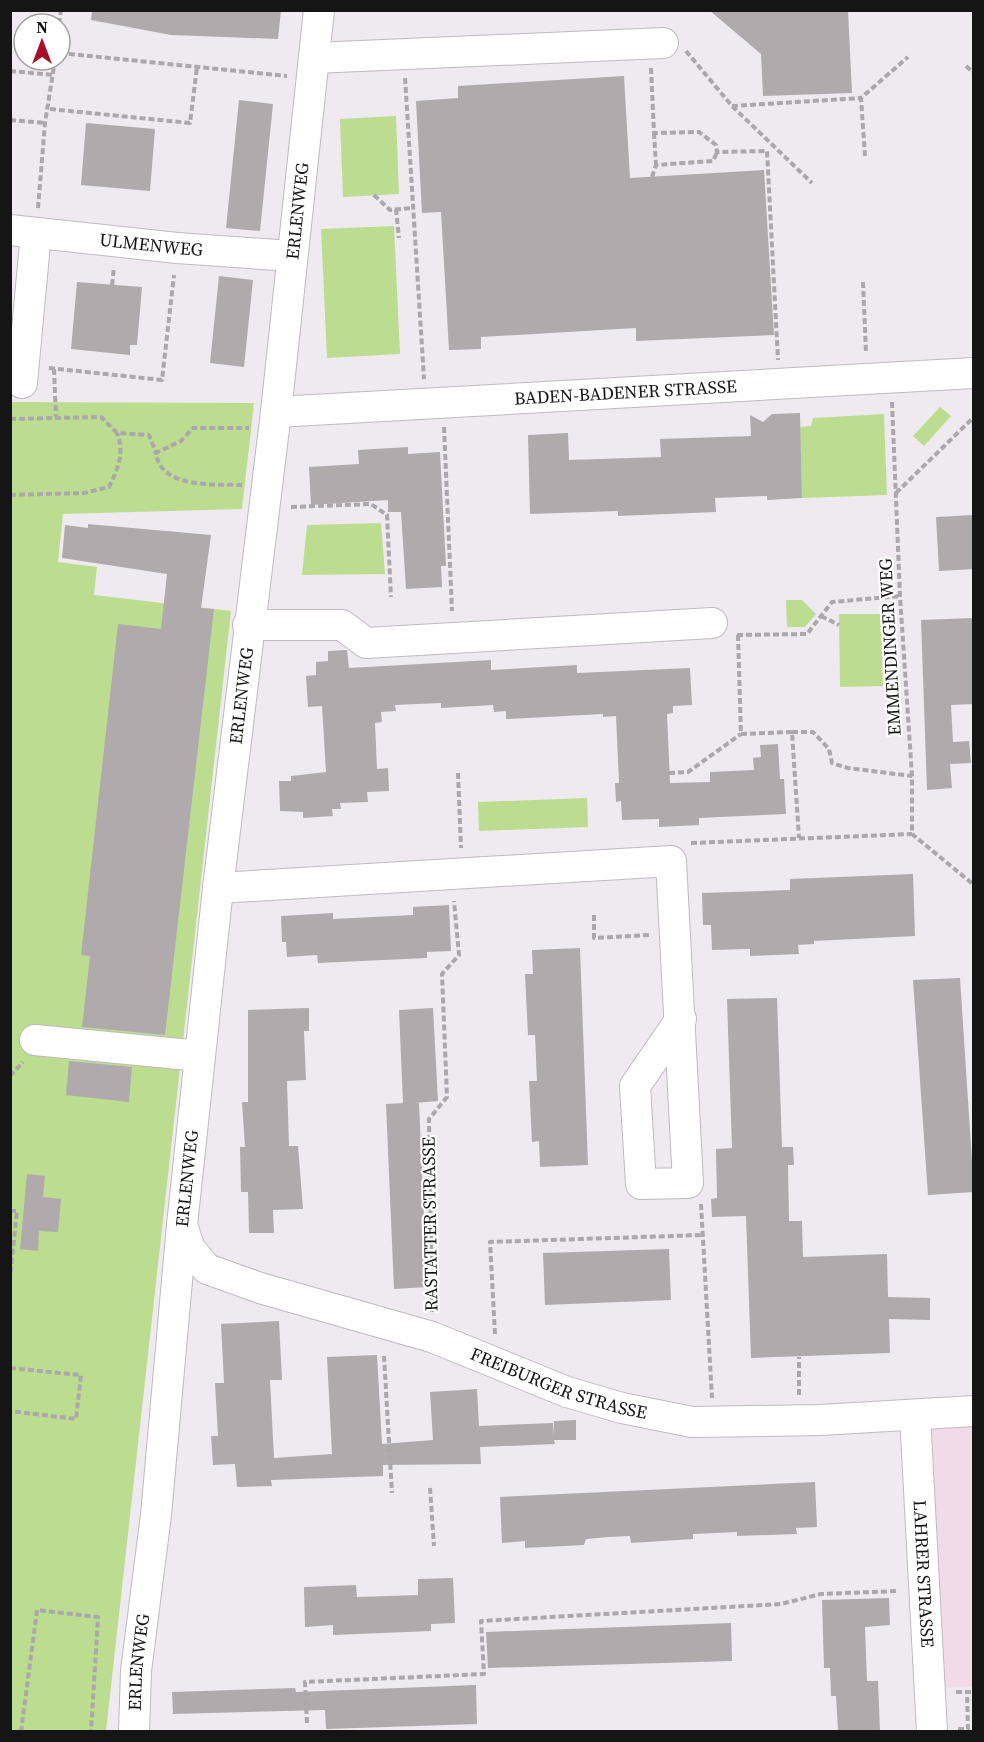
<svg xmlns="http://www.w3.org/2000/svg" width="984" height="1742" font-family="'Source Serif 4',serif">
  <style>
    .commercial { fill: #f1dbe9 }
    .green { fill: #bcdd90 }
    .building { fill: #b0aaad }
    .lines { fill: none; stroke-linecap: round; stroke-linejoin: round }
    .minor-casing { stroke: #bfbabf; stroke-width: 32 }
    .path { stroke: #aba7ab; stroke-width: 4; stroke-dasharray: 6 3; stroke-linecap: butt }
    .minor { stroke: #fff; stroke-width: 30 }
    .labels { text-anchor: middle; stroke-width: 4.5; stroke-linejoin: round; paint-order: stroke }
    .street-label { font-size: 18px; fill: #161516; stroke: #fff }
  </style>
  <rect width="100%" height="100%" fill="#efeaef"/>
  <!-- commercial -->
  <polygon class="commercial" points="973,1426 973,1687 934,1688 921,1428"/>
  <!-- green -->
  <g class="green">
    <polygon points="396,116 399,194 343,197 340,119"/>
    <polygon points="394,226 400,354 327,358 321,229"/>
    <polygon points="11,402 254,403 242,509 63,514 58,562 97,567 94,595 231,611 106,1731 11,1731"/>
    <polygon points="940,407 951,416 924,446 913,436"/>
    <polygon points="884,414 887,495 802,498 800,427 811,426 813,418"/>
    <polygon points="381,523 385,574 302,575 307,525"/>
    <polygon points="786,600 802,600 816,614 805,627 787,627"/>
    <polygon points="839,614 881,614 883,686 840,687"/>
    <polygon points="587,798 588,827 479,831 478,802"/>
  </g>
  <!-- building -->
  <g class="building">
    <polygon points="92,10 281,10 278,39 171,35 91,20"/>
    <polygon points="709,10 848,10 852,93 763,96 761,54"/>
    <polygon points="624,76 630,178 764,170 774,335 636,341 636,328 481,337 481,349 449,350 441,212 422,213 416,101 458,98 458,86"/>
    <polygon points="239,100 273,104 260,231 226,228"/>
    <polygon points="86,123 155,129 150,191 81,185"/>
    <polygon points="219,276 253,280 244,367 210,363"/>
    <polygon points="77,282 142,287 137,345 130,345 130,355 71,349"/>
    <polygon points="800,413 802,498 767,500 767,496 715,498 716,512 618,516 618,511 530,514 528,435 568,433 569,460 661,457 660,439 751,436 750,415 763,422 772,414"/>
    <polygon points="408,447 408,454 440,452 446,566 441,566 442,587 406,589 401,512 388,512 388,500 311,505 309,467 359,464 358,450"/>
    <polygon points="974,515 974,569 939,571 936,517"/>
    <polygon points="88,524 211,535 201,608 214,609 165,1035 82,1027 90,956 81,955 118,624 161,629 167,574 62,558 65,525 88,528"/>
    <polygon points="974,618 974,704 951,705 953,742 969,741 971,763 950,764 952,788 927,790 921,620"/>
    <polygon points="347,650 349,668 491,660 491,670 577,665 577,673 690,668 692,705 673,706 673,713 667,714 670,783 710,782 710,772 754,770 753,758 761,757 760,745 778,744 780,779 784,779 786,814 699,818 699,825 659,827 659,819 622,820 621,801 616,802 615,783 619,783 616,716 603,717 603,714 506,719 506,711 494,712 493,705 441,708 441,703 395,705 396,711 381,712 382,722 375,723 377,769 388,768 389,791 367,792 368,802 340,803 341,809 332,809 333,816 303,818 303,812 280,811 279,781 291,781 291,776 326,772 322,706 308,707 306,676 316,675 316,662 328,661 328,651"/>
    <polygon points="913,874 915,936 814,941 814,944 798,945 799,954 750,956 750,949 712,950 711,925 703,925 702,893 790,890 790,879"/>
    <polygon points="449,905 451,951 427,952 427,958 318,963 317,955 287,957 286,942 282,942 281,916 333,913 333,919 413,915 413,907"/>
    <polygon points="580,948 588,1165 540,1167 539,1141 532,1142 529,1081 537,1081 535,1035 528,1035 525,974 533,974 532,950"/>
    <polygon points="960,978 974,1192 928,1195 913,980"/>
    <polygon points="777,998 782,1147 793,1147 794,1165 788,1165 789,1221 802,1221 803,1257 887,1254 888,1297 930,1298 930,1320 889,1319 890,1353 751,1358 746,1216 712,1217 711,1199 717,1198 716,1149 732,1148 727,999"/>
    <polygon points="309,1008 309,1031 304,1031 306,1080 287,1081 289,1146 298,1146 303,1209 273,1210 274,1233 249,1233 248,1192 241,1192 240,1147 245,1147 242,1102 248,1102 248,1010"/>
    <polygon points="433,1008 438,1101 415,1103 419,1103 427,1287 394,1289 386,1104 403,1103 399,1010"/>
    <polygon points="69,1061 132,1067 129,1102 66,1095"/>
    <polygon points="27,1174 45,1176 43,1197 61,1199 58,1232 39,1231 38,1251 20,1249"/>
    <polygon points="669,1249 671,1300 545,1305 543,1253"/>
    <polygon points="279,1321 282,1380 270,1380 274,1458 332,1454 327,1357 377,1355 382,1444 433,1440 430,1392 477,1389 479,1426 553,1423 554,1436 554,1421 576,1420 576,1440 554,1440 555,1444 480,1447 481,1464 383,1465 383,1476 271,1480 272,1486 237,1487 235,1464 213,1465 211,1436 218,1436 215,1383 224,1383 221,1324"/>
    <polygon points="815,1482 817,1527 796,1528 797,1534 737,1536 737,1532 693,1534 693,1539 631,1543 630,1536 609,1537 586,1539 584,1545 525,1548 525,1541 502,1543 500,1497"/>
    <polygon points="453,1578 455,1623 431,1624 431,1631 333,1635 333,1625 305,1627 304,1587 356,1585 357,1597 418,1595 418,1579"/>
    <polygon points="889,1598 890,1625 865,1627 867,1681 878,1681 880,1731 838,1731 836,1696 831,1696 830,1668 824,1668 822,1600"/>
    <polygon points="731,1623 732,1661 488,1668 486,1632"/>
    <polygon points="476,1685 477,1724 326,1729 325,1710 173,1714 172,1692 295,1688 296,1692"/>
  </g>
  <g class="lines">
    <defs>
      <g id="minor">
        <polyline points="314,58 663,43"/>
        <path id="s1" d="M10,230L177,248L292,256"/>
        <polyline points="22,383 36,233"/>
        <path id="s2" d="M276,412L974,373"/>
        <polyline points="248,625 342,625 366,643 712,623"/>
        <polyline points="218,888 671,861 688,1183 641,1184 635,1086 681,1019"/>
        <polyline points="35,1040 200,1056"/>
        <path id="s3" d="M182,1225L190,1249L207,1269L260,1288L432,1337L567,1392L622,1408L692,1422L820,1420L974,1411"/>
        <path id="s4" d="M915,1415L932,1732"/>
        <path id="s5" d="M134,1732L136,1671L156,1515L182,1225L218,888L276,412L319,10"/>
      </g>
    </defs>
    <!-- minor casing -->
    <use href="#minor" class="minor-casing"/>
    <!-- path -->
    <g class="path">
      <polyline points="59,24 61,10"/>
      <polyline points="686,51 732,106 812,183"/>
      <polyline points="60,53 287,76"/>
      <polyline points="966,66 974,73"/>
      <polyline points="651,68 654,133 699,132 716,145 717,152 767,151 778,360"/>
      <polyline points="10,71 54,75"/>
      <polyline points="405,78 424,379"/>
      <polyline points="732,106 861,98"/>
      <polyline points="50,109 190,123 197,67"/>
      <polyline points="10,120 45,123"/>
      <polyline points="654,133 656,165"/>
      <polyline points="865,156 861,98 908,57"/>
      <polyline points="652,177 656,165 713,161 717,152"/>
      <polyline points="374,195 390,210 414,208"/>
      <polyline points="38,208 45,123 55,60"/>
      <polyline points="396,209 399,238"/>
      <polyline points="863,282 866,353"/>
      <polyline points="112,285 114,267"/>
      <polyline points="49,368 162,380 174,275"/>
      <polyline points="54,369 56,417"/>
      <polyline points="892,402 900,596 912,776 912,834 974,885"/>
      <polyline points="10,419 101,417 117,433 149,435 156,453"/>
      <polyline points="444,427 452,611"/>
      <path d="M242,485C216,484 160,489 156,453L181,441L193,428H249"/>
      <polyline points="896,493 974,417"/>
      <path d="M10,495L84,493L109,487C118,469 125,452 117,433"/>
      <polyline points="291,507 371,504 387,515 391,597"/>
      <polyline points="821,616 839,625"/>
      <polyline points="737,635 807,634 832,602 900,596"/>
      <polyline points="738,635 741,734 792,732 799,838"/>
      <polyline points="792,732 813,732 829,749 832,763 848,768 912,776"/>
      <polyline points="458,773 461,848"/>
      <polyline points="669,773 688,772 741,734"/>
      <polyline points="691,843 912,834"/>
      <polyline points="594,915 594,938 649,935"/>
      <polyline points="10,1076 23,1062"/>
      <polyline points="701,1204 712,1398"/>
      <polyline points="10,1211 17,1211 10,1277"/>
      <polyline points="432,1312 429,1119 447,1097 442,974 459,955 454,901"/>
      <polyline points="495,1334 490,1242 703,1235"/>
      <polyline points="384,1356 392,1493"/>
      <polyline points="10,1368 81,1375 76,1419 10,1411"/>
      <polyline points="799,1395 799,1357"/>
      <polyline points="430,1488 434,1546"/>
      <polyline points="956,1692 974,1692"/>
      <polyline points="307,1723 305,1682 484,1674 481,1621 781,1604 821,1594 898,1591"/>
      <polyline points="958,1729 968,1729 967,1692"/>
      <polyline points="21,1732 37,1610 98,1617 91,1732"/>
    </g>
    <!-- minor -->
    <use href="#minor" class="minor"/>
  </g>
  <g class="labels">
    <!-- street labels -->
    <g class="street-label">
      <text dy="6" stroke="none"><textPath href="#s5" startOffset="1530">ERLENWEG</textPath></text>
      <text dy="6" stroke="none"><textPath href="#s1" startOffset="142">ULMENWEG</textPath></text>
      <text dy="6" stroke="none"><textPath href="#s2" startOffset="350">BADEN-BADENER STRASSE</textPath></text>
      <text transform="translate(890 647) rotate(-93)" y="6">EMMENDINGER WEG</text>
      <text dy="6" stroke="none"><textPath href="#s5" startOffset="1042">ERLENWEG</textPath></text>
      <text dy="6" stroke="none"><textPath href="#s5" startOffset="556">ERLENWEG</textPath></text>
      <text transform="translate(430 1224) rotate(-91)" y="6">RASTATTER STRASSE</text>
      <text dy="6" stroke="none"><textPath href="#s3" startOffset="422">FREIBURGER STRASSE</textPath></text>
      <text dy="6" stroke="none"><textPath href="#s4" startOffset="159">LAHRER STRASSE</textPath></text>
      <text dy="6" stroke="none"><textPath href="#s5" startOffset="70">ERLENWEG</textPath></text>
    </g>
  </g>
  <!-- border -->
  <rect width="984" height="1742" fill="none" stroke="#161516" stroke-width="24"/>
  <!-- north arrow -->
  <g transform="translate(42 42)"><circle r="28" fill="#ffffff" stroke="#a2a1a2" stroke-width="1.5"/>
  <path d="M0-4.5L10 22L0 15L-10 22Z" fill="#a70f2b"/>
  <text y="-9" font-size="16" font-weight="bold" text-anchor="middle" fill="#161516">N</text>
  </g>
</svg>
